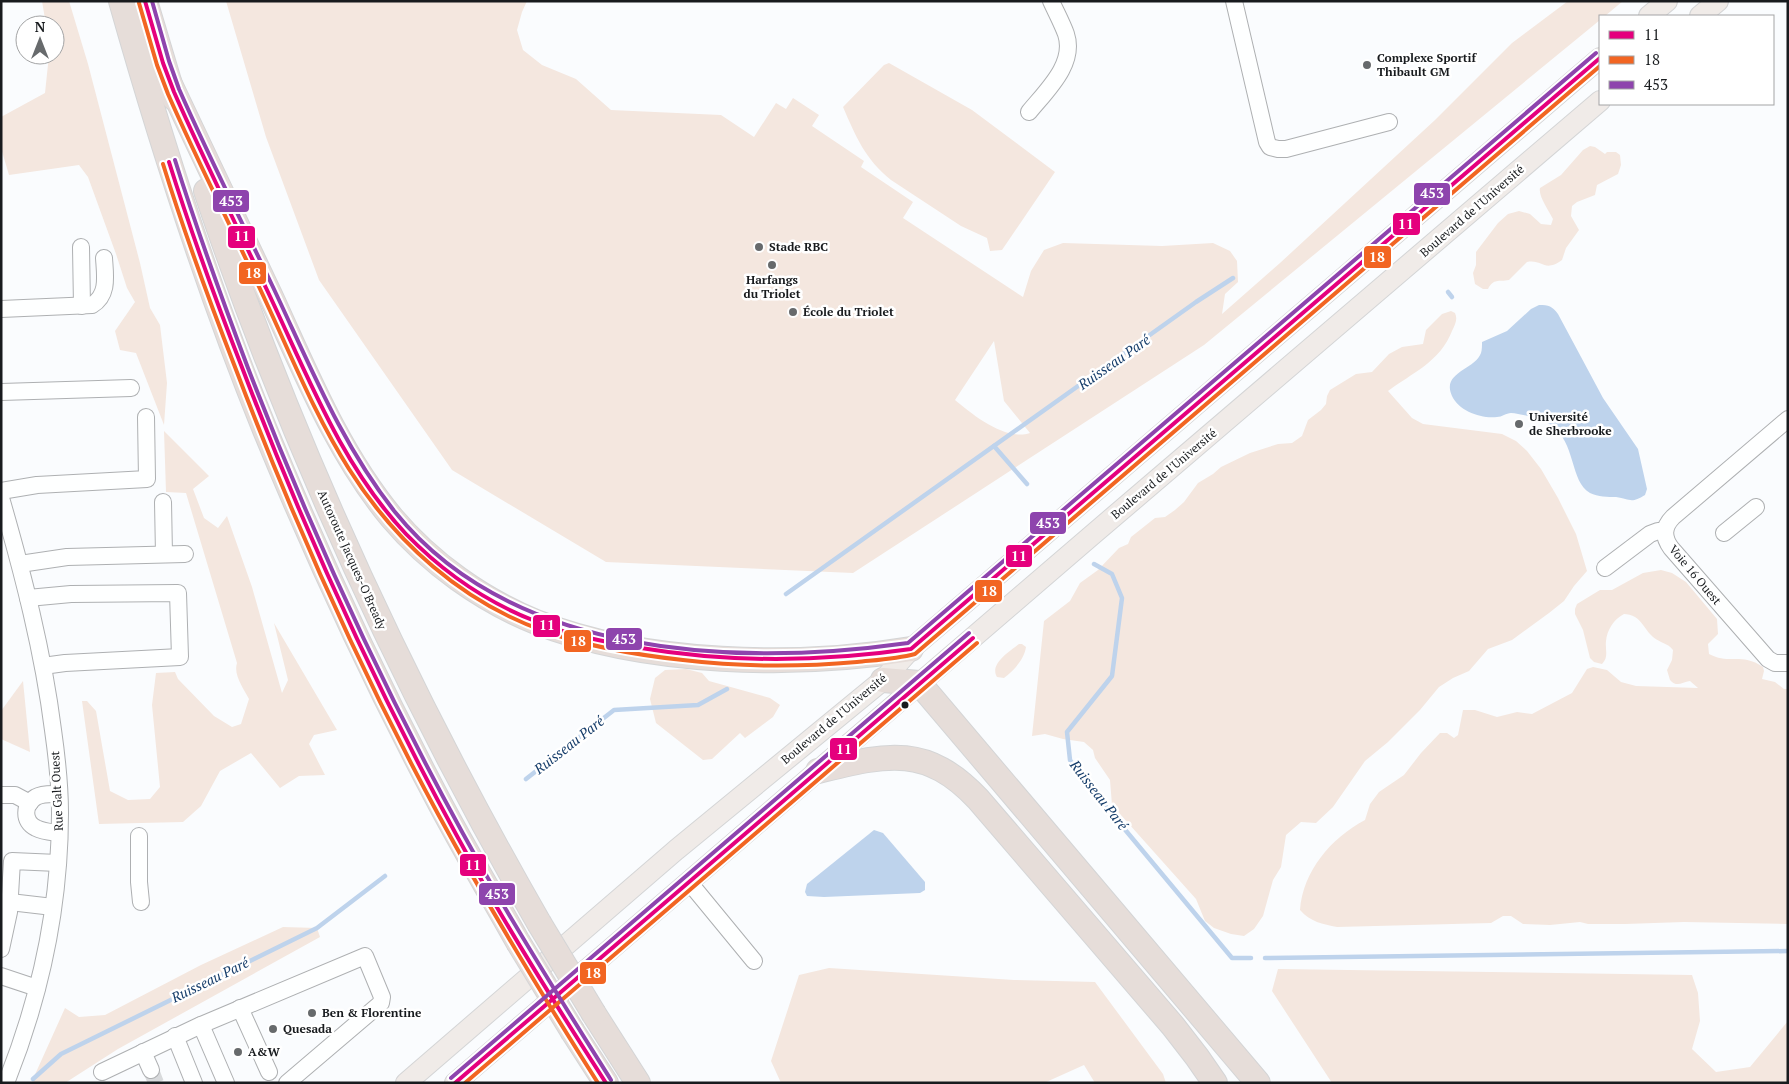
<svg xmlns="http://www.w3.org/2000/svg" width="1789" height="1084" font-family="'PT Serif',serif">
  <style>
    .green { fill: #f4e7df; fill-rule: evenodd }
    .water { fill: #bed3ec }
    .lines { fill: none; stroke-linecap: round; stroke-linejoin: round }
    .stream { stroke: #bed3ec; stroke-width: 4.5 }
    .minor-tunnel { stroke: #d8dadc; stroke-width: 16; stroke-dasharray: 16 8; stroke-linecap: butt }
    .minor-casing { stroke: #aeb0b2; stroke-width: 18 }
    .major-casing { stroke: #d4d5d6; stroke-width: 22 }
    .highway-casing { stroke: #d4d5d6; stroke-width: 26 }
    .minor { stroke: #feffff; stroke-width: 16 }
    .major { stroke: #f0ebe8; stroke-width: 20 }
    .highway { stroke: #e6ddd9; stroke-width: 24 }
    .highway-bridge-casing { stroke: #d4d5d6; stroke-width: 26; stroke-linecap: butt }
    .highway-bridge { stroke: #e6ddd9; stroke-width: 24 }
    .bus-1-casing { stroke: #fff; stroke-width: 8 }
    .bus-2-casing { stroke: #fff; stroke-width: 8 }
    .bus-3-casing { stroke: #fff; stroke-width: 8 }
    .bus-1 { stroke: #e5007d; stroke-width: 4 }
    .bus-2 { stroke: #f26522; stroke-width: 4 }
    .bus-3 { stroke: #8e44ad; stroke-width: 4 }
    .poi-dot { fill: #676a6c; stroke: #fff; stroke-width: 2 }
    .bus-dot { fill: #181b1e; stroke: #fff; stroke-width: 2 }
    .labels { text-anchor: middle; stroke-width: 5; stroke-linejoin: round; paint-order: stroke }
    .poi-label { font-size: 12px; font-weight: bold; fill: #181b1e; stroke: #fff; text-anchor: start }
    .street-label { font-size: 12px; fill: #181b1e; stroke: #fff }
    .water-label { font-size: 14px; font-style: italic; fill: #173e6b; stroke: #fff }
    .line-badge { stroke: #fff; stroke-width: 2 }
    .badge-label { font-size: 14px; text-anchor: middle; font-weight: bold; fill: #fff }
  </style>
  <rect width="100%" height="100%" fill="#fafcfe"/>
  <!-- green -->
  <g class="green">
    <polygon points="42,1 69,1 88,64 140,263 150,308 160,325 167,383 164,425 136,353 120,350 115,331 135,302 127,288 116,254 88,177 79,165 9,175 1,148 1,117 45,93 49,55 55,55 55,25 46,25"/>
    <path d="M226,1H527L522,12L517,30L523,50L542,65L576,79L611,110L721,115L754,137L776,103L786,109L793,98L819,115L812,126L864,161L861,167L913,202L903,218L1023,297L1031,271L1044,250L1063,243L1162,246L1213,243L1230,251L1237,261L1238,282L1225,294L1222,314L1280,263L1435,120L1512,43L1568,1H1623L1605,16H1600V20L1204,345L853,573L606,562L452,470L319,280L266,137ZM994,341L1004,401L1030,433C1005,441 973,415 955,400Z"/>
    <path d="M889,63L972,110L1055,172L1002,250L990,251L987,238L961,226L891,180C865,159 856,137 843,107L884,65Z"/>
    <path d="M1590,146L1595,147L1605,154L1607,152H1616L1620,155L1621,165L1618,174L1597,185L1595,195L1577,202L1572,206L1571,216L1579,230L1566,248L1562,260C1544,273 1543,259 1527,262L1509,280C1498,282 1494,278 1488,289H1483L1475,284L1473,273L1476,265V252L1498,223L1508,214L1519,211L1530,214L1541,224L1551,225L1553,219C1549,211 1538,196 1540,188L1561,175L1583,150Z"/>
    <path d="M1451,311L1455,313C1458,319 1455,325 1452,331C1440,362 1412,373 1388,391L1412,418L1423,424L1502,434L1516,441L1527,451L1541,469L1558,498L1576,534L1587,571L1574,586L1564,601L1549,613L1512,640L1488,649L1469,671L1453,678L1439,687L1420,710L1388,742L1365,761L1333,807L1316,823L1301,822L1286,835L1281,867L1273,880L1263,916L1254,929L1244,936L1231,934L1214,928L1205,921L1196,899L1112,805L1110,780L1095,758L1093,750L1084,742L1063,739L1045,734L1032,736L1044,621L1070,601L1080,583L1098,570L1119,548L1128,544L1131,537L1155,518L1165,517L1175,510L1184,502L1198,483L1213,474L1221,467L1250,453L1278,444L1292,443L1302,436L1308,420L1321,410L1326,404L1327,396L1330,390L1356,374L1372,372L1389,354L1402,347L1423,344L1426,330L1442,314Z"/>
    <path d="M164,431L209,476L193,489L204,518L218,528L227,516L252,587L282,693L288,680L274,623L337,730L314,735L309,744L325,775L299,776L280,788L251,753L220,771L201,806L183,822L99,824L82,701H87L96,711L110,791L128,800L150,799L160,787L152,705L156,673L175,672L178,679L214,716L232,727L241,724L249,699C244,689 233,675 237,663L186,493L166,492Z"/>
    <path d="M1661,570L1672,573L1686,582L1717,619L1718,634L1708,644L1709,654C1730,665 1741,652 1763,667L1764,671L1762,679L1775,682L1784,689H1788V924L1684,922L1625,924H1588L1580,922L1550,925L1523,924L1511,916H1503L1491,923L1337,927C1323,924 1310,922 1300,910C1303,871 1331,838 1365,820L1370,804L1379,792L1404,775L1421,753L1440,733H1447L1454,738L1458,735L1463,710H1475L1497,717L1517,712L1532,714L1572,693L1587,669L1593,667L1607,670L1621,682L1636,686L1698,688L1690,681C1682,682 1677,688 1670,680L1667,670L1672,660L1673,650C1668,643 1660,643 1653,637C1646,631 1642,621 1635,617C1632,615 1627,614 1624,614C1614,619 1607,630 1606,641C1605,650 1609,657 1602,664L1594,662L1590,658L1583,630L1575,614V609L1577,604L1600,590H1612L1643,573Z"/>
    <path d="M1019,644H1022L1026,647C1024,660 1014,670 1004,678L997,677C989,664 1010,651 1019,644Z"/>
    <polygon points="686,669 702,673 709,681 770,698 780,705 773,717 745,738 740,733 712,759 703,760 656,723 650,699 655,678 665,670"/>
    <polygon points="23,681 30,752 1,739 1,711"/>
    <polygon points="283,927 317,928 320,937 118,1049 65,1083 34,1083 33,1079 65,1008 79,1017 105,1015 201,965"/>
    <polygon points="829,968 1014,980 1095,982 1163,1074 1166,1083 1095,1083 1084,1065 1044,1083 781,1083 771,1061 799,975"/>
    <polygon points="1278,969 1692,975 1698,993 1700,1021 1692,1049 1716,1072 1750,1067 1788,1021 1788,1083 1332,1083 1272,991"/>
  </g>
  <!-- water -->
  <g class="water">
    <path d="M1539,305C1549,305 1552,306 1558,314L1603,398L1638,449L1647,489L1645,495C1631,504 1630,499 1616,497C1608,497 1598,497 1590,493C1570,482 1576,442 1551,425C1542,419 1523,414 1511,413C1506,413 1502,417 1497,417C1481,419 1459,411 1452,396C1441,372 1475,370 1481,353C1482,350 1482,345 1482,342L1507,331L1531,309Z"/>
    <polygon points="874,830 883,833 925,882 925,890 920,893 824,897 807,896 805,892 807,884"/>
  </g>
  <g class="lines">
    <!-- stream -->
    <g class="stream">
      <polyline points="1448,292 1452,297"/>
      <polyline points="994,446 1027,484"/>
      <polyline points="1094,564 1112,574 1122,598 1112,676 1067,732 1070,760 1082,778 1232,958 1251,958"/>
      <polyline points="786,594 1196,302 1233,278"/>
      <polyline points="526,779 614,710 698,705 727,689"/>
      <polyline points="1265,958 1788,951"/>
      <polyline points="33,1079 61,1054 317,928 385,876"/>
    </g>
    <!-- minor-tunnel -->
    <polyline class="minor-tunnel" points="151,1070 156,1083"/>
    <defs>
      <g id="minor">
        <polyline points="1234,1 1267,142 1270,147 1278,149 1286,149 1389,122"/>
        <path d="M1029,112C1046,91 1076,64 1066,34C1062,23 1056,12 1051,1"/>
        <polyline points="81,247 82,306"/>
        <path d="M1,309L92,305C109,295 105,275 104,258"/>
        <polyline points="1,392 131,388"/>
        <path d="M1788,419L1673,517C1663,527 1663,537 1671,548L1768,659L1775,663H1788"/>
        <polyline points="1,491 37,485 147,479 146,417"/>
        <path d="M1,498C23,574 43,651 53,730C57,758 60,785 60,813C60,905 40,998 6,1083"/>
        <polyline points="163,502 164,554"/>
        <polyline points="1724,533 1756,507"/>
        <polyline points="20,564 67,557 185,554"/>
        <polyline points="1605,568 1650,534 1658,531 1665,532"/>
        <polyline points="28,598 71,594 178,593 180,657 65,663 43,666"/>
        <path d="M59,794C52,794 43,793 36,797C23,805 23,821 36,828C44,832 52,832 59,833"/>
        <polyline points="1,795 15,795 30,803"/>
        <polyline points="139,836 139,882 141,902"/>
        <polyline points="689,882 754,961"/>
        <polyline points="10,902 53,907"/>
        <polyline points="1,949 9,912 12,861 58,863"/>
        <polyline points="1,976 37,988"/>
        <polyline points="240,1008 269,1072"/>
        <polyline points="201,1025 226,1083"/>
        <polyline points="175,1036 194,1083"/>
        <polyline points="143,1052 151,1070"/>
        <polyline points="102,1072 201,1025 365,956 382,997 381,1003 287,1083"/>
      </g>
      <g id="major">
        <polyline points="1649,16 1667,1"/>
        <polyline points="1700,16 1718,1"/>
        <polyline points="406,1083 676,850 883,680 911,649 1600,58"/>
        <polyline points="455,1083 1091,536 1600,101"/>
      </g>
      <g id="highway">
        <path d="M121,1C162,146 208,290 265,430C316,554 372,675 435,794C461,844 490,892 518,942"/>
        <polyline points="145,1 174,98"/>
        <path d="M169,82C203,154 237,225 271,297C306,373 338,453 392,518C430,563 482,600 536,622C645,665 797,668 911,649"/>
        <path d="M206,191C293,448 404,688 539,923"/>
        <polyline points="883,680 919,683 1258,1083"/>
        <path d="M818,771C885,755 925,743 978,799L1173,1026L1197,1057L1215,1083"/>
        <polyline points="594,1014 638,1083"/>
        <polyline points="573,1032 606,1083"/>
      </g>
    </defs>
    <!-- minor casing -->
    <use href="#minor" class="minor-casing"/>
    <!-- major casing -->
    <use href="#major" class="major-casing"/>
    <!-- highway casing -->
    <use href="#highway" class="highway-casing"/>
    <!-- minor -->
    <use href="#minor" class="minor"/>
    <!-- major -->
    <use href="#major" class="major"/>
    <!-- highway -->
    <use href="#highway" class="highway"/>
    <defs>
      <g id="highway-bridge">
        <polyline points="539,923 594,1014"/>
        <polyline points="518,942 573,1032"/>
      </g>
    </defs>
    <!-- highway-bridge casing -->
    <use href="#highway-bridge" class="highway-bridge-casing"/>
    <!-- highway-bridge -->
    <use href="#highway-bridge" class="highway-bridge"/>
    <defs>
      <g id="bus-1">
        <path d="M145,1L163,63L174,92C203,158 236,224 267,290C307,374 341,465 406,534C442,571 486,602 535,621C568,635 605,642 641,648C731,663 821,662 911,649L1600,58"/>
        <path d="M169,162C191,232 216,301 243,370C313,554 397,733 495,904C530,964 568,1024 606,1083"/>
        <polyline points="455,1083 973,638"/>
      </g>
      <g id="bus-2">
        <path d="M139,3L157,65L168,94C199,165 235,234 267,304C293,360 316,417 349,469C395,542 462,602 544,631C589,647 637,655 683,660C741,667 800,667 857,662C876,660 896,659 915,654L1600,66"/>
        <path d="M163,164C184,232 209,300 235,367C293,520 360,670 438,814C488,906 542,995 598,1083"/>
        <polyline points="465,1083 977,643"/>
      </g>
      <g id="bus-3">
        <path d="M152,1L169,61L179,89C208,155 241,220 272,285C309,363 341,444 395,512C513,658 737,667 908,643L1596,53"/>
        <path d="M175,160C197,230 222,299 248,368C319,552 402,730 501,901C536,961 574,1021 611,1080"/>
        <polyline points="451,1078 969,633"/>
      </g>
    </defs>
    <!-- bus-1 casing -->
    <use href="#bus-1" class="bus-1-casing"/>
    <!-- bus-2 casing -->
    <use href="#bus-2" class="bus-2-casing"/>
    <!-- bus-3 casing -->
    <use href="#bus-3" class="bus-3-casing"/>
    <!-- bus-1 -->
    <use href="#bus-1" class="bus-1"/>
    <!-- bus-2 -->
    <use href="#bus-2" class="bus-2"/>
    <!-- bus-3 -->
    <use href="#bus-3" class="bus-3"/>
  </g>
  <!-- markers -->
  <g class="poi-dot">
    <circle cx="1367" cy="65" r="5"/>
    <circle cx="759" cy="247" r="5"/>
    <circle cx="772" cy="265" r="5"/>
    <circle cx="793" cy="312" r="5"/>
    <circle cx="1519" cy="424" r="5"/>
    <circle cx="312" cy="1013" r="5"/>
    <circle cx="273" cy="1029" r="5"/>
    <circle cx="238" cy="1052" r="5"/>
  </g>
  <circle class="bus-dot" cx="905" cy="705" r="4.5"/>
  <g class="labels">
    <!-- poi labels -->
    <g class="poi-label">
      <text x="1377" y="62">Complexe Sportif<tspan x="1377" dy="14">Thibault GM</tspan></text>
      <text x="769" y="251">Stade RBC</text>
      <text x="772" y="284" text-anchor="middle">Harfangs<tspan x="772" dy="14">du Triolet</tspan></text>
      <text x="803" y="316">École du Triolet</text>
      <text x="1529" y="421">Université<tspan x="1529" dy="14">de Sherbrooke</tspan></text>
      <text x="322" y="1017">Ben &amp; Florentine</text>
      <text x="283" y="1033">Quesada</text>
      <text x="248" y="1056">A&amp;W</text>
    </g>
    <!-- street labels -->
    <g class="street-label">
      <text transform="translate(1472 211) rotate(-41)" y="4">Boulevard de l'Université</text>
      <text transform="translate(1164 474) rotate(-40)" y="4">Boulevard de l'Université</text>
      <text transform="translate(352 560) rotate(66)" y="4">Autoroute Jacques-O'Bready</text>
      <text transform="translate(1695 575) rotate(50)" y="4">Voie 16 Ouest</text>
      <text transform="translate(834 719) rotate(-40)" y="4">Boulevard de l'Université</text>
      <text transform="translate(57 791) rotate(-93)" y="4">Rue Galt Ouest</text>
    </g>
    <!-- water labels -->
    <g class="water-label">
      <text transform="translate(1114 362) rotate(-35)" y="5">Ruisseau Paré</text>
      <text transform="translate(569 745) rotate(-38)" y="5">Ruisseau Paré</text>
      <text transform="translate(1099 795) rotate(52)" y="5">Ruisseau Paré</text>
      <text transform="translate(210 980) rotate(-26)" y="5">Ruisseau Paré</text>
    </g>
  </g>
  <g class="line-badge">
    <rect x="1413" y="182" width="38" height="24" rx="5" fill="#8e44ad"/>
    <rect x="212" y="189" width="38" height="24" rx="5" fill="#8e44ad"/>
    <rect x="1392" y="212" width="29" height="24" rx="5" fill="#e5007d"/>
    <rect x="227" y="225" width="29" height="24" rx="5" fill="#e5007d"/>
    <rect x="1363" y="245" width="29" height="24" rx="5" fill="#f26522"/>
    <rect x="238" y="261" width="29" height="24" rx="5" fill="#f26522"/>
    <rect x="1029" y="511" width="38" height="24" rx="5" fill="#8e44ad"/>
    <rect x="1005" y="544" width="28" height="24" rx="5" fill="#e5007d"/>
    <rect x="974" y="579" width="29" height="24" rx="5" fill="#f26522"/>
    <rect x="532" y="614" width="29" height="24" rx="5" fill="#e5007d"/>
    <rect x="605" y="627" width="38" height="24" rx="5" fill="#8e44ad"/>
    <rect x="563" y="629" width="29" height="24" rx="5" fill="#f26522"/>
    <rect x="829" y="737" width="29" height="24" rx="5" fill="#e5007d"/>
    <rect x="459" y="853" width="28" height="24" rx="5" fill="#e5007d"/>
    <rect x="478" y="882" width="38" height="24" rx="5" fill="#8e44ad"/>
    <rect x="579" y="961" width="28" height="24" rx="5" fill="#f26522"/>
  </g>
  <g class="badge-label">
    <text x="1432" y="198">453</text>
    <text x="231" y="206">453</text>
    <text x="1406" y="229">11</text>
    <text x="242" y="241">11</text>
    <text x="1377" y="262">18</text>
    <text x="253" y="278">18</text>
    <text x="1048" y="528">453</text>
    <text x="1019" y="561">11</text>
    <text x="989" y="596">18</text>
    <text x="547" y="630">11</text>
    <text x="624" y="644">453</text>
    <text x="578" y="646">18</text>
    <text x="844" y="754">11</text>
    <text x="473" y="870">11</text>
    <text x="497" y="899">453</text>
    <text x="593" y="978">18</text>
  </g>
  <!-- border -->
  <rect width="1789" height="1084" fill="none" stroke="#181b1e" stroke-width="5"/>
  <!-- legend -->
  <rect x="1599" y="15" width="175" height="90" fill="#ffffff" stroke="#a3a4a5"/>
  <rect x="1609" y="31" width="25" height="8" fill="#e5007d" stroke="#a3a4a5"/>
  <text x="1644" y="40" font-size="15" fill="#181b1e">11</text>
  <rect x="1609" y="56" width="25" height="8" fill="#f26522" stroke="#a3a4a5"/>
  <text x="1644" y="65" font-size="15" fill="#181b1e">18</text>
  <rect x="1609" y="81" width="25" height="8" fill="#8e44ad" stroke="#a3a4a5"/>
  <text x="1644" y="90" font-size="15" fill="#181b1e">453</text>
  <!-- north arrow -->
  <g transform="translate(40 40)"><circle r="24" fill="#ffffff" stroke="#a3a4a5"/>
  <path d="M0-4L9 19L0 12L-9 19Z" fill="#676a6c"/>
  <text y="-8" font-size="14" font-weight="bold" text-anchor="middle" fill="#181b1e">N</text>
  </g>
</svg>
